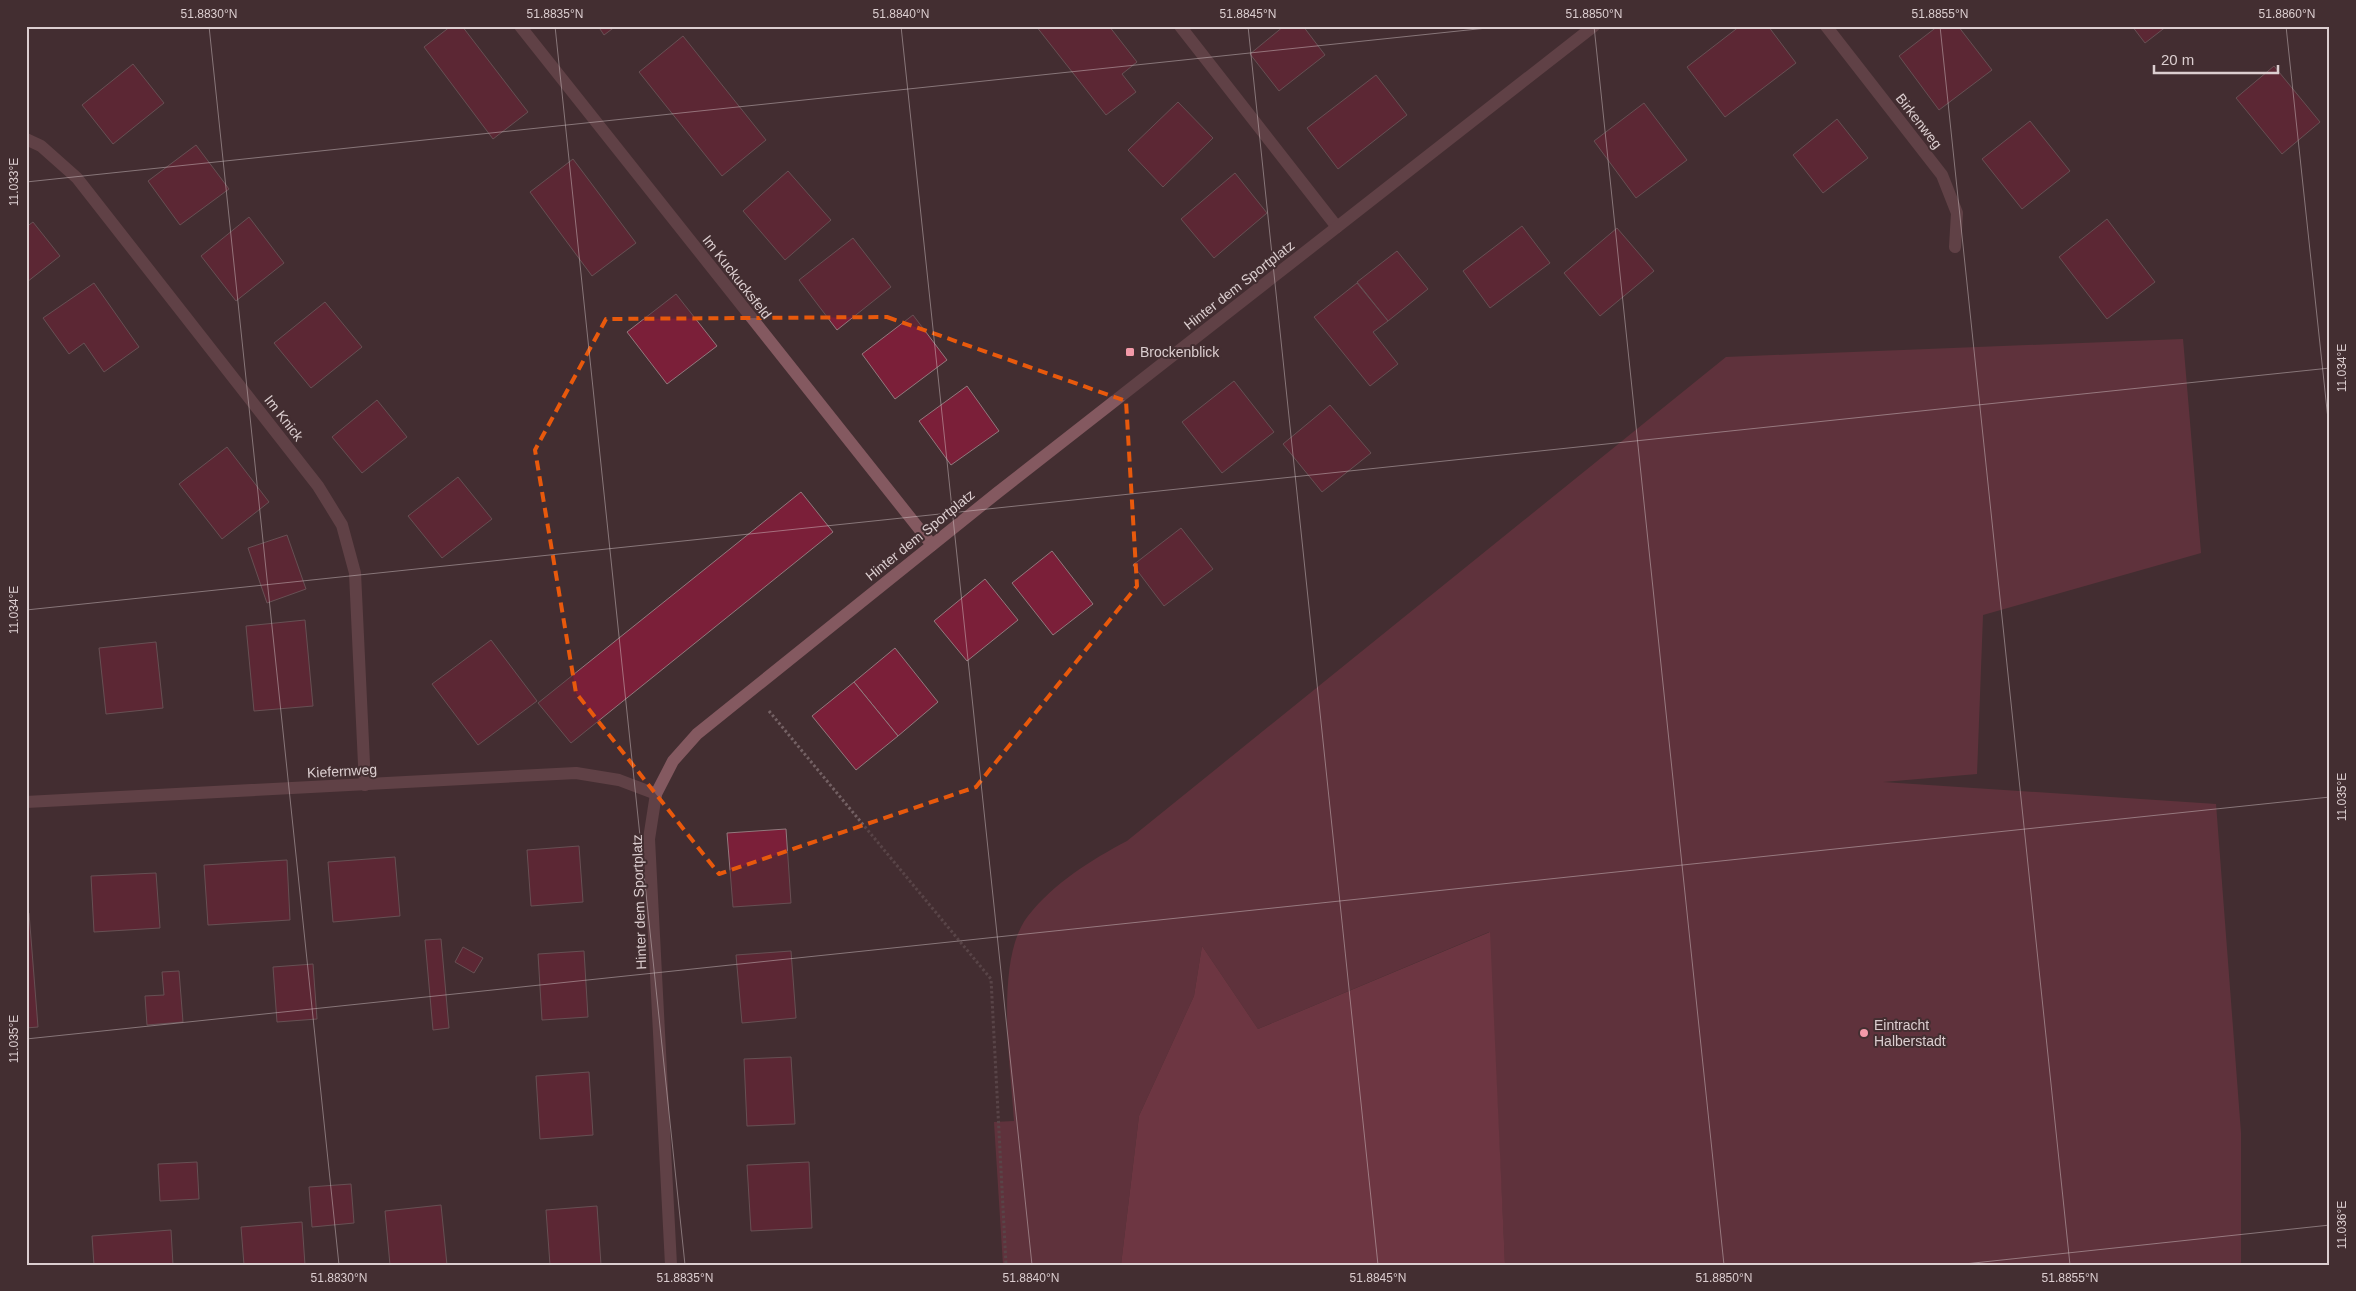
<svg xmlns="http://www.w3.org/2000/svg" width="2356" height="1291" font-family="Arial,sans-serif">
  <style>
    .green { fill: #823849 }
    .forest { fill: #a04257 }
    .building { fill: #7b1f39; stroke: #92797d }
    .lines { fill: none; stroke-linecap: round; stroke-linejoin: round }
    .path { stroke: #746164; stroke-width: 3; stroke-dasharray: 2.5 2.5; stroke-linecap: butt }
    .minor { stroke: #845960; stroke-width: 12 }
    .marked { fill: none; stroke: #e8590c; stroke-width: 4; stroke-dasharray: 10 6; stroke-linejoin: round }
    .ticks { fill: none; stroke: #dcced0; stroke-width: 1; stroke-opacity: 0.45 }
    .poi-dot { fill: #f39aa9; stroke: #432e31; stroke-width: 2 }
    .labels { text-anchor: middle; stroke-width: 4; stroke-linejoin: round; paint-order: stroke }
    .street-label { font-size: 14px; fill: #dcced0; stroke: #432e31 }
    .poi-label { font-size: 14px; fill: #dcced0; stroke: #432e31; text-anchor: start }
    .neatline { fill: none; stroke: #dcced0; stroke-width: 2 }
    .ticks-label { font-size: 12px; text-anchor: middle; fill: #dcced0 }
  </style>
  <rect width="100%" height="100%" fill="#432e31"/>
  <!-- green -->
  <path class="green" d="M2183,339L2201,553L1983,615L1977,774L1883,782L2216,804L2241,1133V1265H1505L1489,932L1258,1029L1202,946L1194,996L1139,1116L1121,1265H1003L994,1122L1014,1121C1011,1068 994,959 1028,916C1054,883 1091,860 1127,841L1726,357Z"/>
  <!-- forest -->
  <polygon class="forest" points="1490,932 1505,1265 1121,1265 1139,1116 1194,996 1202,946 1258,1029"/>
  <!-- building -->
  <g class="building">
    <polygon points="451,26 462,26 528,112 493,139 424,47"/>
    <polygon points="598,26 616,26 604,35"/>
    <polygon points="1036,26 1109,26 1137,62 1122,74 1136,92 1106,115"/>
    <polygon points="1284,26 1303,26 1325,55 1279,91 1250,54"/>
    <polygon points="1740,26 1768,26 1796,63 1725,117 1687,67"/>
    <polygon points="1938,26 1958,26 1992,70 1939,110 1899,56"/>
    <polygon points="2132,26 2167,26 2145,43"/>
    <polygon points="683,36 766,140 722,176 639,72"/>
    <polygon points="133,64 164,103 113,144 82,105"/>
    <polygon points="2274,66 2320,122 2282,154 2236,98"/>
    <polygon points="1376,75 1407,115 1338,169 1307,128"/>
    <polygon points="1178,102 1213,138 1163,187 1128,150"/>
    <polygon points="1644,103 1687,160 1636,198 1594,141"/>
    <polygon points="1837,119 1868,158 1823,193 1793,155"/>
    <polygon points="2030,121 2070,171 2022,209 1982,159"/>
    <polygon points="196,145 229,189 180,225 148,181"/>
    <polygon points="573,159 636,243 592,276 530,192"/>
    <polygon points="788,171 831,220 785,260 743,211"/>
    <polygon points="1235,173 1267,213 1214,258 1181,219"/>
    <polygon points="249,217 284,263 236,301 201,256"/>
    <polygon points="2107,219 2155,282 2107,319 2059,257"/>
    <polygon points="33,222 60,256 27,282 26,227"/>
    <polygon points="1522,226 1550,263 1490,308 1463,271"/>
    <polygon points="1617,228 1654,271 1600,316 1564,273"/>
    <polygon points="853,238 891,287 837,330 799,280"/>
    <polygon points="1397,251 1428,289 1388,321 1357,282"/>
    <polygon points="94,283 139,347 104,372 84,343 69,354 43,318"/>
    <polygon points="1357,283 1388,321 1373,332 1398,364 1370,386 1314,317"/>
    <polygon points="676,294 717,346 667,384 627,332"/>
    <polygon points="325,302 362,347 311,388 274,343"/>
    <polygon points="913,315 947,360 895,399 862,354"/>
    <polygon points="1234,381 1274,432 1222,473 1182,422"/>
    <polygon points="967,386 999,431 951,465 919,421"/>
    <polygon points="377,400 407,437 362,473 332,437"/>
    <polygon points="1330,405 1371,453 1322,492 1283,444"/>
    <polygon points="227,447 269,502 222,539 179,484"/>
    <polygon points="458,477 492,519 442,558 408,516"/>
    <polygon points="801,492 833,532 571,743 538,703"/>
    <polygon points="1181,528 1213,569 1164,606 1133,565"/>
    <polygon points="287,535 306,589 267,603 248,548"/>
    <polygon points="1052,551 1093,604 1053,635 1012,583"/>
    <polygon points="985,579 1018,620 967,661 934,621"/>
    <polygon points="305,620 313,706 254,711 246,626"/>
    <polygon points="491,640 537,701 478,745 432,684"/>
    <polygon points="156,642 163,708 106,714 99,648"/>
    <polygon points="895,648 938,702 898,736 854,682"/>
    <polygon points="854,682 898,736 856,770 812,716"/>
    <polygon points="786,829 791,903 733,907 727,833"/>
    <polygon points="579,846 583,902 531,906 527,850"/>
    <polygon points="395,857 400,916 333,922 328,862"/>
    <polygon points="287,860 290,920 208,925 204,865"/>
    <polygon points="156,873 160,928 94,932 91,876"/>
    <polygon points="29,913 38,1027 26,1028 26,914"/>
    <polygon points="441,939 449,1028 433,1030 425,940"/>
    <polygon points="463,947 483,958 474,973 455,962"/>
    <polygon points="584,951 588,1017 542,1020 538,954"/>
    <polygon points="791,951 796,1018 742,1023 736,955"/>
    <polygon points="313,964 317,1019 277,1022 273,967"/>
    <polygon points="179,971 183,1022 147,1025 145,996 164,995 162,972"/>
    <polygon points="791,1057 795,1124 747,1126 744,1059"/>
    <polygon points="589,1072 593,1135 540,1139 536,1076"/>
    <polygon points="197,1162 199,1199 160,1201 158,1164"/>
    <polygon points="809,1162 812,1228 751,1231 747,1165"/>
    <polygon points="351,1184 354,1223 312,1227 309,1187"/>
    <polygon points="441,1205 447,1265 390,1265 385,1211"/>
    <polygon points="597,1206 601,1265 550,1265 546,1210"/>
    <polygon points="302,1222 305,1265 244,1265 241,1227"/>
    <polygon points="171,1230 173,1265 94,1265 92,1236"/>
  </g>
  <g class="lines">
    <!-- path -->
    <polyline class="path" points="769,711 991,979 1006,1265"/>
    <!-- minor -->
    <g class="minor">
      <polyline points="520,26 932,545"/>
      <polyline points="1180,26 1337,227"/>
      <polyline points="1826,26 1942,175 1957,213 1955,247"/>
      <polyline points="26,139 41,146 77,178 318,486 342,525 355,573 365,785"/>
      <polyline points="26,802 576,773 619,780 656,794"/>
      <polyline points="671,1265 649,839 656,794 673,761 697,734 997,493 1594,26"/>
    </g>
  </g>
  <!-- marked area -->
  <path d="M0 0H2356V1291H0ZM887,317L1126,401L1137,586L976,787L719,874L576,693L535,450L606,319Z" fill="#432e31" fill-opacity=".55" fill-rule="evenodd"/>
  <path class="marked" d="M887,317L1126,401L1137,586L976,787L719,874L576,693L535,450L606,319Z"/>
  <!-- ticks -->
  <path class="ticks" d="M209,26L339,1265M555,26L685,1265M901,26L1032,1265M1248,26L1378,1265M1594,26L1724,1265M1940,26L2070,1265M2286,26L2330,438M26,182L1506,26M26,610L2330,368M26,1039L2330,797M1955,1265L2330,1225"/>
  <!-- markers -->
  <g class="poi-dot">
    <rect x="1125" y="347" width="10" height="10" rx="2.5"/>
    <circle cx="1864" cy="1033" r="5"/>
  </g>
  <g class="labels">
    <!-- street labels -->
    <g class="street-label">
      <text transform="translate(1919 121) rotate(52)" y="5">Birkenweg</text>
      <text transform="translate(737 277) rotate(52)" y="5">Im Kuckucksfeld</text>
      <text transform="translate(1239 285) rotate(-38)" y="5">Hinter dem Sportplatz</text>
      <text transform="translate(284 418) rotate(52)" y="5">Im Knick</text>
      <text transform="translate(920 535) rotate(-39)" y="5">Hinter dem Sportplatz</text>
      <text transform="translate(342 771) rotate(-3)" y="5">Kiefernweg</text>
      <text transform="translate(639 902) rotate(-92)" y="5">Hinter dem Sportplatz</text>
    </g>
    <!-- poi labels -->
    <g class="poi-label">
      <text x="1140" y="357">Brockenblick</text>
      <text x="1874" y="1030">Eintracht<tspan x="1874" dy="16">Halberstadt</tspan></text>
    </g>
  </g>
  <!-- border -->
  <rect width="2356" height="1291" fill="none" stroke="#432e31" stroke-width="55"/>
  <!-- scale -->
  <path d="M2154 65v8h124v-8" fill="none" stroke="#dcced0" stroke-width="2.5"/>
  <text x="2161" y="65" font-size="15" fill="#dcced0" stroke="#432e31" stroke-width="4" paint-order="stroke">20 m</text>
  <rect x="28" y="28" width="2300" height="1236" class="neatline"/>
  <g class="ticks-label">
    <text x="209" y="18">51.8830°N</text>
    <text x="555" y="18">51.8835°N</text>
    <text x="901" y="18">51.8840°N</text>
    <text x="1248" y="18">51.8845°N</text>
    <text x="1594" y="18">51.8850°N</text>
    <text x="1940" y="18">51.8855°N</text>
    <text x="2287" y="18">51.8860°N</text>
    <text transform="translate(14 182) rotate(-90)" y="4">11.033°E</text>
    <text transform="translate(2342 368) rotate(-90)" y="4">11.034°E</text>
    <text transform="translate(14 610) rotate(-90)" y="4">11.034°E</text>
    <text transform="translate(2342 797) rotate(-90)" y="4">11.035°E</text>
    <text transform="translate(14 1039) rotate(-90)" y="4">11.035°E</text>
    <text transform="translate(2342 1225) rotate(-90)" y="4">11.036°E</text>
    <text x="339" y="1282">51.8830°N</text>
    <text x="685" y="1282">51.8835°N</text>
    <text x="1031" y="1282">51.8840°N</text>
    <text x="1378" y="1282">51.8845°N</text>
    <text x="1724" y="1282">51.8850°N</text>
    <text x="2070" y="1282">51.8855°N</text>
  </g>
</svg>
